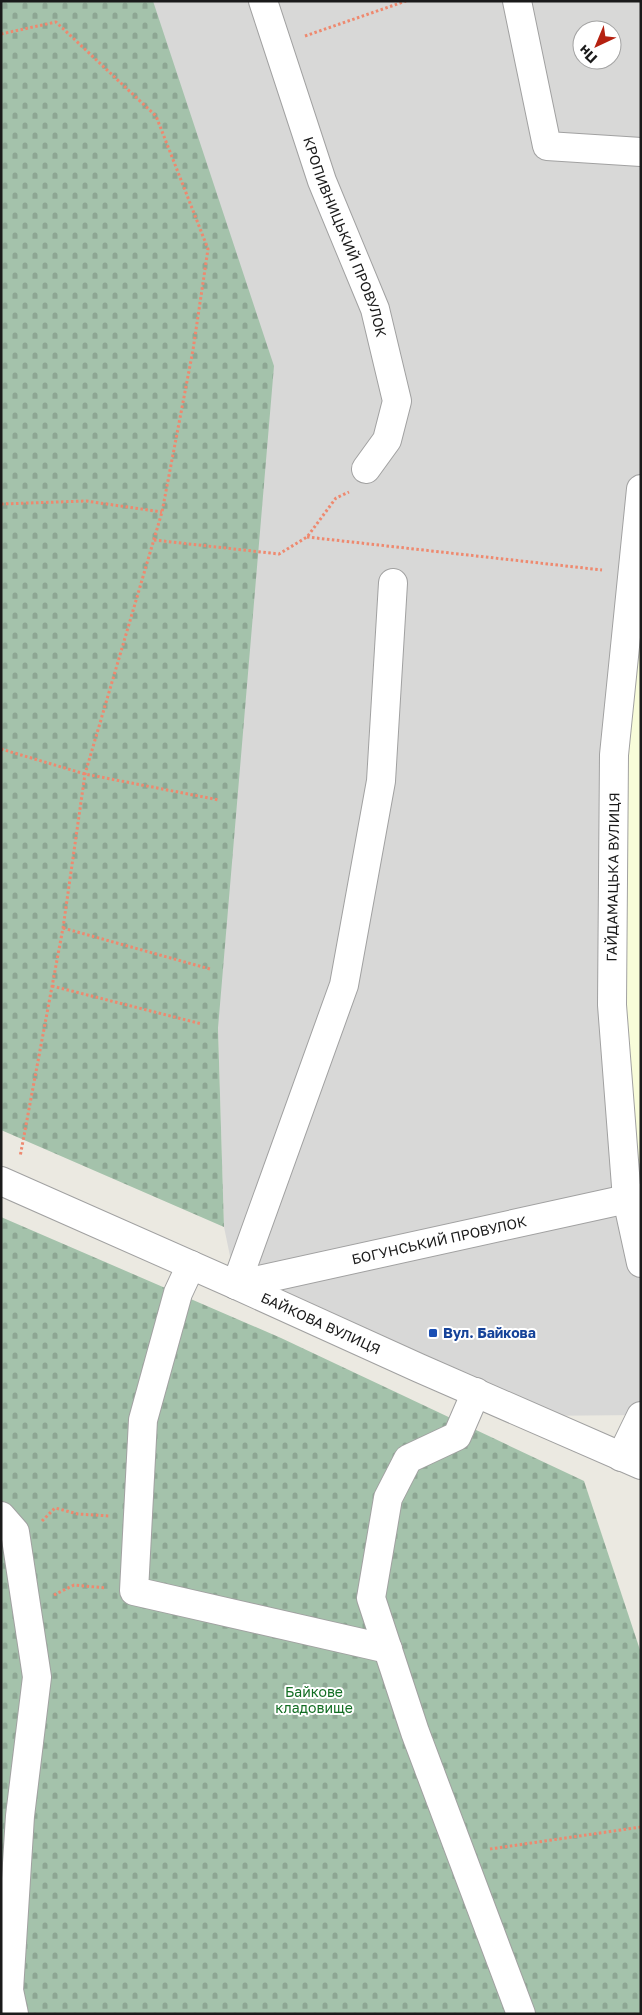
<svg xmlns="http://www.w3.org/2000/svg" width="642" height="2015" font-family="'Golos Text',sans-serif">
  <style>
    .residential { fill: #d8d8d7; fill-rule: evenodd }
    .education { fill: #f8fcd9 }
    .cemetery { fill: url(#cemetery-stones) }
    .lines { fill: none; stroke-linecap: round; stroke-linejoin: round }
    .minor-casing { stroke: #a1a1a1; stroke-width: 30 }
    .path { stroke: #ee896f; stroke-width: 3; stroke-dasharray: 2.5 2.5; stroke-linecap: butt }
    .minor { stroke: #fff; stroke-width: 28 }
    .transit-dot { fill: #1a4fb4; stroke: #fff; stroke-width: 2 }
    .labels { text-anchor: middle; stroke-width: 4; stroke-linejoin: round; paint-order: stroke }
    .street-label { font-size: 14px; fill: #1a1a1a; stroke: #fff }
    .transit-label { font-size: 14px; font-weight: bold; fill: #164399; stroke: #fff; text-anchor: start }
    .park-label { font-size: 14px; fill: #136e24; stroke: #fff }
  </style>
  <defs>
    <pattern id="cemetery-stones" width="16" height="16" patternUnits="userSpaceOnUse" patternTransform="scale(1.25)"><rect width="16" height="16" fill="#a4c2ab"/><path d="M2 7V4a2 2 0 0 1 4 0v3zM10 15v-3a2 2 0 0 1 4 0v3z" fill="#8da693"/></pattern>
  </defs>
  <rect width="100%" height="100%" fill="#ebe9e1"/>
  <!-- residential -->
  <path class="residential" d="M153,1H641V1415L528,1416L236,1285L224,1227L218,1028ZM582,30H612V60H582Z"/>
  <!-- education -->
  <polygon class="education" points="641,489 641,1165 623,1147 612,1005"/>
  <!-- cemetery -->
  <g class="cemetery">
    <polygon points="1,1 153,1 274,366 218,1028 224,1227 1,1130"/>
    <polygon points="1,1217 281,1338 584,1481 641,1653 641,2014 1,2014"/>
  </g>
  <g class="lines">
    <defs>
      <g id="minor">
        <path id="s1" d="M263,1L322,181L375,309L397,401L387,440L366,469"/>
        <polyline points="517,1 547,146 641,152"/>
        <polyline points="641,489 614,755 612,1005 627,1199 641,1263"/>
        <path id="s2" d="M1,1181L236,1285L419,1368L641,1465"/>
        <polyline points="191,1265 178,1293 143,1420 134,1591 388,1649"/>
        <polyline points="236,1285 344,985 381,781 393,583"/>
        <path id="s3" d="M236,1285L627,1199L641,1198"/>
        <polyline points="476,1392 457,1436 408,1459 388,1498 371,1598 415,1732 521,2014"/>
        <polyline points="621,1457 641,1416"/>
        <polyline points="1,1516 15,1532 37,1677 20,1816 9,1990 14,2014"/>
      </g>
    </defs>
    <!-- minor casing -->
    <use href="#minor" class="minor-casing"/>
    <!-- path -->
    <g class="path">
      <polyline points="1,34 56,22 156,116 208,249 193,350 162,512 85,774 63,928 20,1157"/>
      <polyline points="305,36 406,1"/>
      <polyline points="1,504 86,501 162,512"/>
      <polyline points="307,537 602,570"/>
      <polyline points="154,540 279,554 307,537 336,498 349,492"/>
      <polyline points="1,749 85,774 219,800"/>
      <polyline points="63,928 210,969"/>
      <polyline points="52,986 202,1024"/>
      <polyline points="42,1521 55,1508 78,1514 110,1516"/>
      <polyline points="54,1595 74,1585 106,1588"/>
      <polyline points="490,1849 641,1827"/>
    </g>
    <!-- minor -->
    <use href="#minor" class="minor"/>
  </g>
  <!-- markers -->
  <rect class="transit-dot" x="428" y="1328" width="10" height="10" rx="2.5"/>
  <g class="labels">
    <!-- street labels -->
    <g class="street-label">
      <text dy="5" stroke="none"><textPath href="#s1" startOffset="250">КРОПИВНИЦЬКИЙ ПРОВУЛОК</textPath></text>
      <text transform="translate(613 877) rotate(-89)" y="5">ГАЙДАМАЦЬКА ВУЛИЦЯ</text>
      <text dy="5" stroke="none"><textPath href="#s3" startOffset="208">БОГУНСЬКИЙ ПРОВУЛОК</textPath></text>
      <text dy="5" stroke="none"><textPath href="#s2" startOffset="350">БАЙКОВА ВУЛИЦЯ</textPath></text>
    </g>
    <!-- transit labels -->
    <g class="transit-label">
      <text x="443" y="1338">Вул. Байкова</text>
    </g>
    <!-- park labels -->
    <g class="park-label">
      <text x="314" y="1697">Байкове<tspan x="314" dy="16">кладовище</tspan></text>
    </g>
  </g>
  <!-- border -->
  <rect width="642" height="2015" fill="none" stroke="#1a1a1a" stroke-width="5"/>
  <!-- north arrow -->
  <g transform="translate(597 45) rotate(224)"><circle r="24" fill="#ffffff" stroke="#a3a3a3"/>
  <path d="M0-4L9 19L0 12L-9 19Z" fill="#b52110"/>
  <text y="-8" font-size="14" font-weight="bold" text-anchor="middle" fill="#1a1a1a">Пн</text>
  </g>
</svg>
